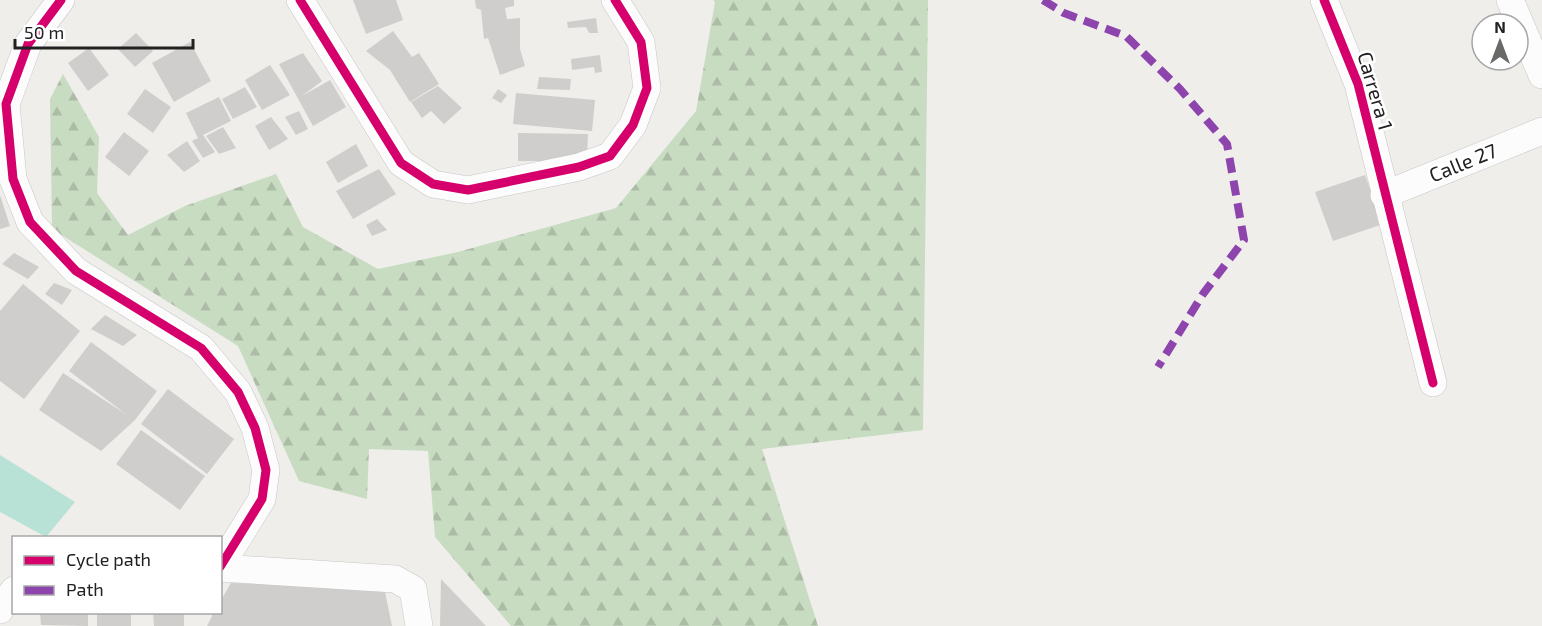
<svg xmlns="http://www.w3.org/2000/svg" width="1542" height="626" font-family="'Exo 2',sans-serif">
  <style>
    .forest { fill: url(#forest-firs) }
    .pitch { fill: #b9e2d6 }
    .building { fill: #d0cecc }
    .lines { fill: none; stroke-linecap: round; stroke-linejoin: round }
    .minor-casing { stroke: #c6c6c4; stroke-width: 28 }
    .minor { stroke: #fdfcfc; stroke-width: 27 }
    .quiet { stroke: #8e44ad; stroke-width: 8; stroke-dasharray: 15 8; stroke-linecap: butt }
    .cycleway-casing { stroke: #fff; stroke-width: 13 }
    .cycleway { stroke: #d6006c; stroke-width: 9 }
    .labels { text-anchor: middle; stroke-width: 5; stroke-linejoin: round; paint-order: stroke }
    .street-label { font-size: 20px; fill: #212121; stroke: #fff }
  </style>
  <defs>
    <pattern id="forest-firs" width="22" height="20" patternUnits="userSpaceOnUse" patternTransform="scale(1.5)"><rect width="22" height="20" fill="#c8dcc2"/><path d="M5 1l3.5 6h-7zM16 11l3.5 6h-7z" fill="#acbca6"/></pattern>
  </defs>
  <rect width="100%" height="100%" fill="#efeeeb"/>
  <!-- forest -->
  <polygon class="forest" points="713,0 928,0 923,430 762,449 818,626 511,626 435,537 428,451 369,449 367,499 299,481 238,346 52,229 50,99 63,74 99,137 97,193 128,235 185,206 276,174 303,227 378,269 458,252 616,208 696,111 715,2"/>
  <!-- pitch -->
  <polygon class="pitch" points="0,455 75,502 46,537 0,512"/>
  <!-- building -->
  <g class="building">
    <polygon points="353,0 396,0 403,20 366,34"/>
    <polygon points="475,0 514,0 514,6 505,8 507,19 520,18 520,49 525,66 500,75 488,38 484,39 481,10 476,8"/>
    <polygon points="596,18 598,33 589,33 586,27 568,28 567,22"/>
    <polygon points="393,31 412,57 419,53 439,84 410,102 390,70 366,51"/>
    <polygon points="136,33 153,51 135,67 118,49"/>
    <polygon points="190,42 211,81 174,102 152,63"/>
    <polygon points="89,48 109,75 88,91 68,63"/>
    <polygon points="303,53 322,81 302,96 330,80 346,107 313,126 279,64"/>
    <polygon points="600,55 602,72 595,73 594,67 572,70 571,59"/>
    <polygon points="270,65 290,95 262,110 245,80"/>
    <polygon points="539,77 571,79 570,90 537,89"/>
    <polygon points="438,86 462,108 444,124 431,111 422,118 411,102"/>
    <polygon points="245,87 257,107 233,119 222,99"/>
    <polygon points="145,89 171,107 153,133 127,114"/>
    <polygon points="498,89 507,95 501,103 492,98"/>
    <polygon points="516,93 595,100 592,131 513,124"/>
    <polygon points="219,97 231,121 203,135 215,152 203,158 192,141 198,138 186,113"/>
    <polygon points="299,111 308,129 296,135 285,117"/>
    <polygon points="271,117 288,139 269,150 255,126"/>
    <polygon points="223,127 236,148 219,154 206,136"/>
    <polygon points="124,132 149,151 129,176 105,157"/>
    <polygon points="518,133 588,134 587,161 518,161"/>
    <polygon points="187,141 200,161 184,172 167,155"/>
    <polygon points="356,144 368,166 338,183 326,162"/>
    <polygon points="379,169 396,194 353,219 336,191"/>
    <polygon points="1365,175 1383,224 1333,241 1315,192"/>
    <polygon points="0,195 10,226 0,229"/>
    <polygon points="377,219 387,230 372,236 366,225"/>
    <polygon points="14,253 39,267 28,279 2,264"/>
    <polygon points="54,283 72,290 62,305 45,294"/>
    <polygon points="23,284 80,331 24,399 0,381 0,311"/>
    <polygon points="105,315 137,335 123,346 91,329"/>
    <polygon points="91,342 157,391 135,420 101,451 39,410 63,373 127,415 69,371"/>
    <polygon points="168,389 234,439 207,474 141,424"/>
    <polygon points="141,430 205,476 180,510 116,464"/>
    <polygon points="441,579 486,626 440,626"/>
    <polygon points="231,583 384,587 392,626 207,626 214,612 220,612 220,602"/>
    <polygon points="40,612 88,612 88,626 41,625"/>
    <rect x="97" y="612" width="34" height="14"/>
    <polygon points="153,612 184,612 184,626 154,626"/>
  </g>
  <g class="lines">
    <defs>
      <g id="minor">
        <polyline points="61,0 28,44 6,104 13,179 30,222 76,271 201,348 238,392 255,428 266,470 262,499 220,567"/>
        <polyline points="300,0 401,163 433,184 468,190 579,167 610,156 633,125 647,88 641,42 615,0"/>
        <polyline points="1324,0 1358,84 1433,383"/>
        <polyline points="1510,0 1542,75"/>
        <polyline points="1384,195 1542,131"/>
        <polyline points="220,568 395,579 413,589 419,626"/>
        <polyline points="0,610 14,590"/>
      </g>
    </defs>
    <!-- minor casing -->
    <use href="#minor" class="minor-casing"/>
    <!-- minor -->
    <use href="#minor" class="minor"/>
    <!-- quiet -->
    <polyline class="quiet" points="1043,0 1064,13 1126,36 1180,89 1227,144 1244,240 1203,294 1158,367"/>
    <defs>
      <g id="cycleway">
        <polyline points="61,0 28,44 6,104 13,179 30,222 76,271 201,348 238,392 255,428 266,470 262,499 220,567"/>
        <polyline points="300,0 401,163 433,184 468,190 579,167 610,156 633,125 647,88 641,42 615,0"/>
        <polyline points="1324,0 1358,84 1433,383"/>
      </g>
    </defs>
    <!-- cycleway casing -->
    <use href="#cycleway" class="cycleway-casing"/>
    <!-- cycleway -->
    <use href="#cycleway" class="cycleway"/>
  </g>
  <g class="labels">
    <!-- street labels -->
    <g class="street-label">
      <text transform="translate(1375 91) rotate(74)" y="7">Carrera 1</text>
      <text transform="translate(1463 163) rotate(-22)" y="7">Calle 27</text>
    </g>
  </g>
  <!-- legend -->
  <rect x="12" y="536" width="210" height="78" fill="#ffffff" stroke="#a6a6a6" stroke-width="1.5"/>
  <rect x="24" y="556" width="30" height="9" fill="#d6006c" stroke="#a6a6a6" stroke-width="1.5"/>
  <text x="66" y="566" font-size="18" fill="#212121">Cycle path</text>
  <rect x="24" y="586" width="30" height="9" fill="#8e44ad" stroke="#a6a6a6" stroke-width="1.5"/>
  <text x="66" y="596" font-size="18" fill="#212121">Path</text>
  <!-- north arrow -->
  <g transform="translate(1500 42)"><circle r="28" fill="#ffffff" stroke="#a6a6a6" stroke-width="1.5"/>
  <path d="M0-4.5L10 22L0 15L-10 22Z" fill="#696968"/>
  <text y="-9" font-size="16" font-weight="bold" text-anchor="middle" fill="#212121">N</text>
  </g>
  <!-- scale -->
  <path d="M15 39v9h178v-9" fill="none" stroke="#212121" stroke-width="3"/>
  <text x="24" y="39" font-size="18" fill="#212121" stroke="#ffffff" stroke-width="4.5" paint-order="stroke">50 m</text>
</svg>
